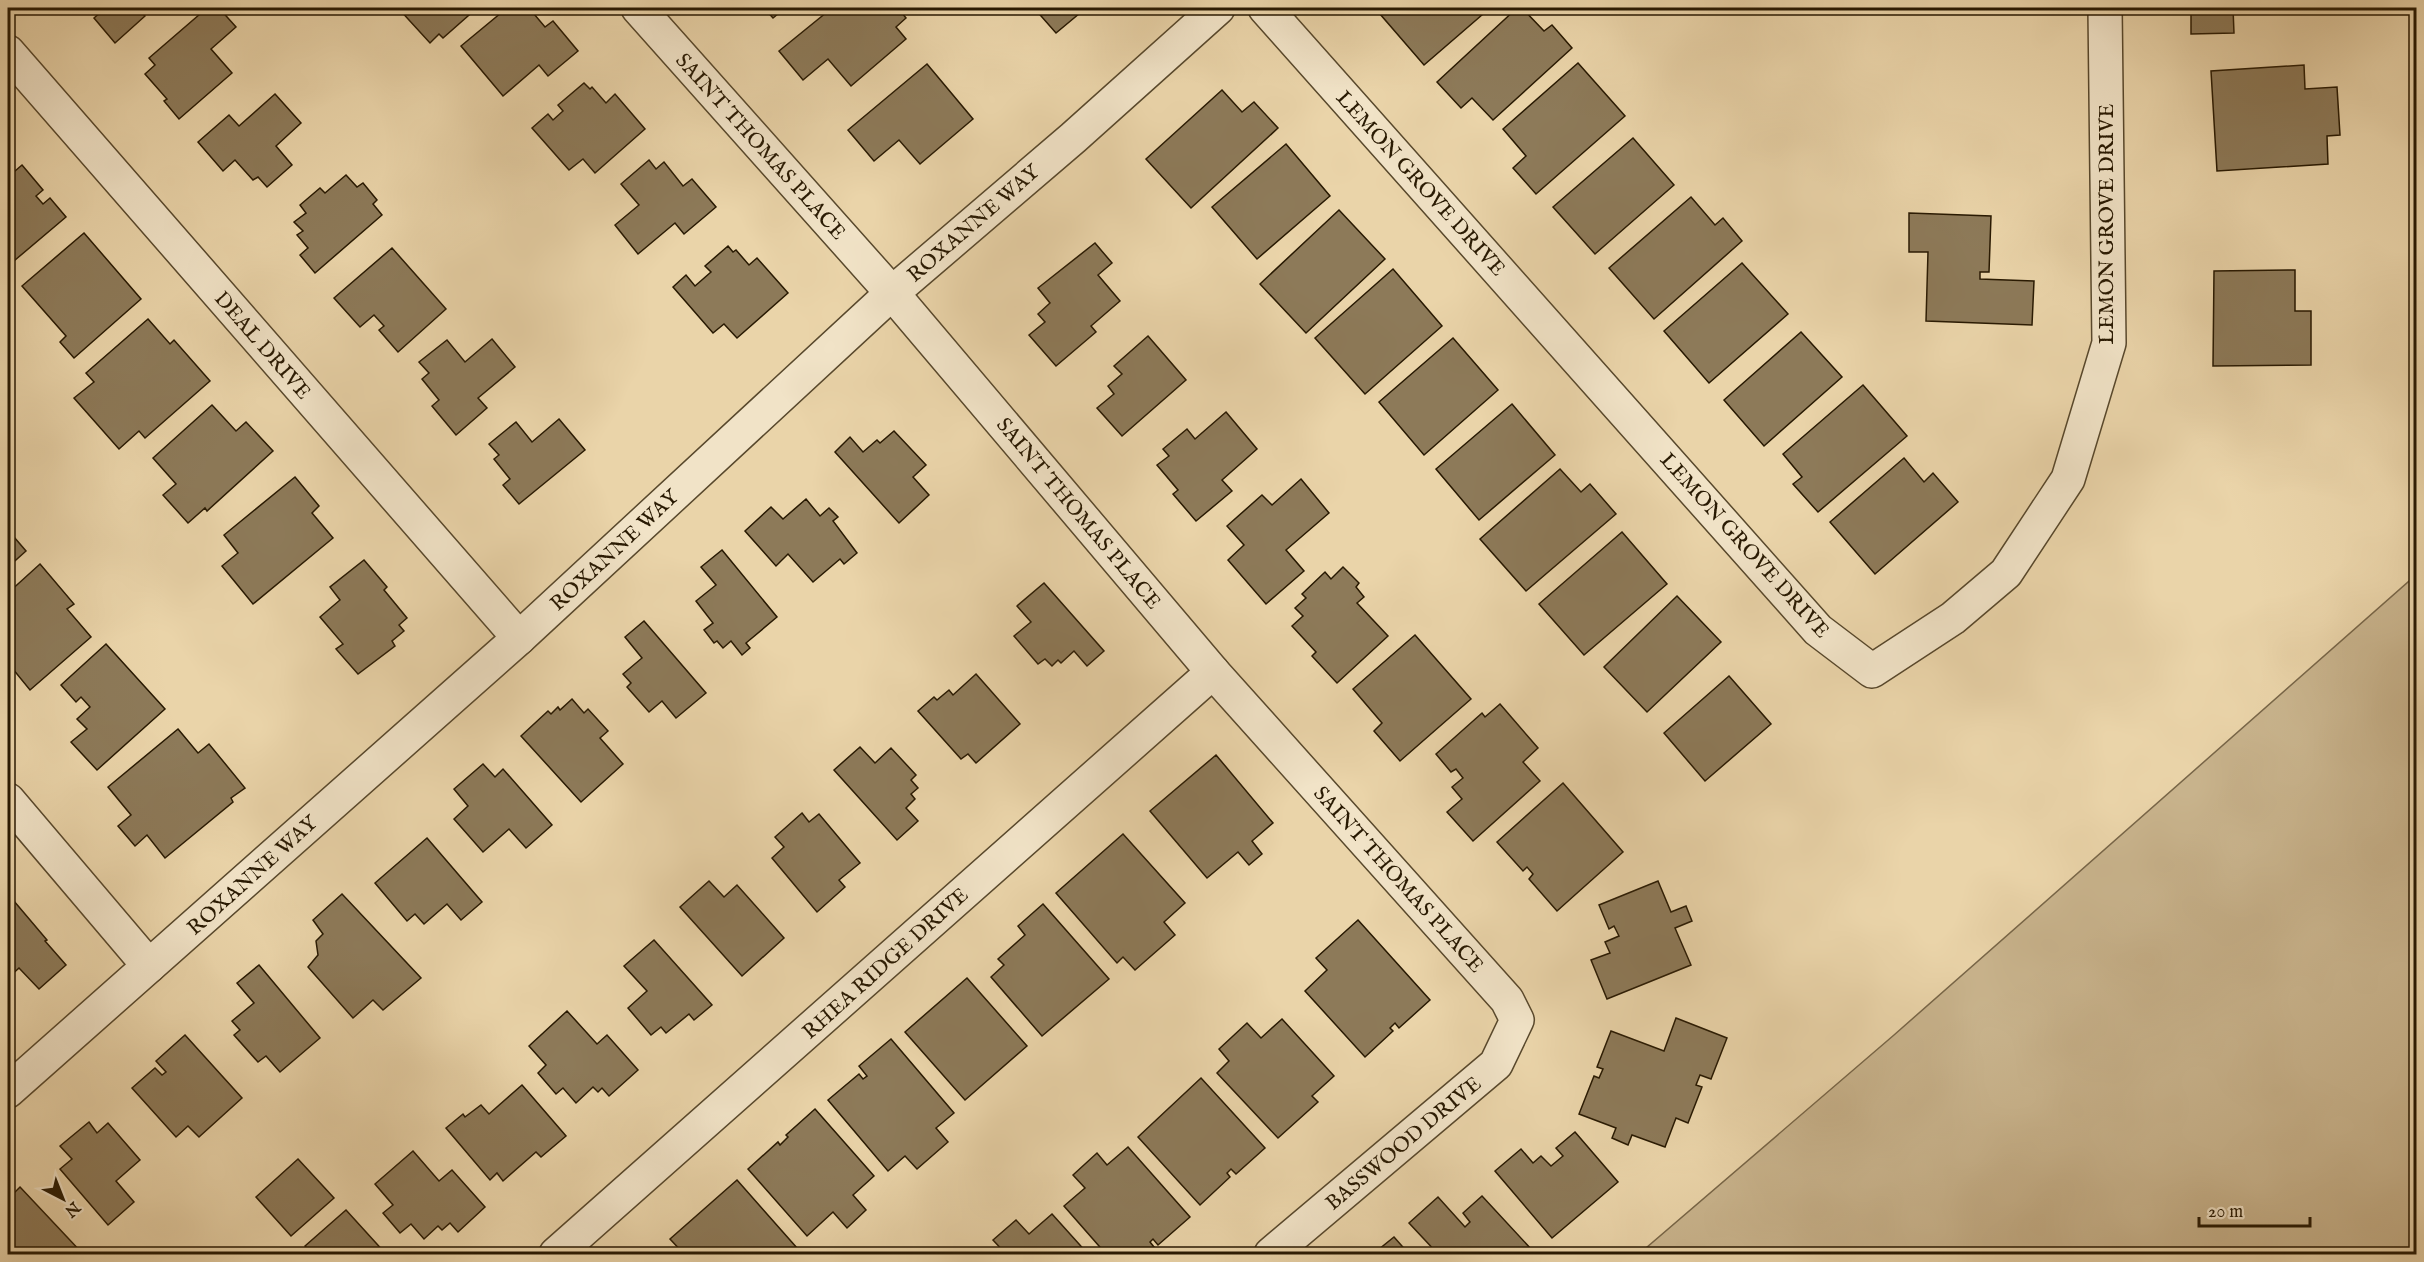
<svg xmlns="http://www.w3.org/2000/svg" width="2424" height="1262" font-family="'IM FELL English',serif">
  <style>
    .green { fill: #c9b48d; stroke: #786648; stroke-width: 1.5 }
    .building { fill: #8d7a59; stroke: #281902; stroke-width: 1.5 }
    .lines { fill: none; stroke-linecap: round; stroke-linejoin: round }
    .street-casing { stroke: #58482c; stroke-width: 36 }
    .street { stroke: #f1e3c7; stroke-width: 33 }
    .labels { text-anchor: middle; stroke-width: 4.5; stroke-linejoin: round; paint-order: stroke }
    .street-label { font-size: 21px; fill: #281902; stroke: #f1e3c7 }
  </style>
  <rect width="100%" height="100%" fill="#ead4a9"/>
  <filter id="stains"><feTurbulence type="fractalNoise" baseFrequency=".00333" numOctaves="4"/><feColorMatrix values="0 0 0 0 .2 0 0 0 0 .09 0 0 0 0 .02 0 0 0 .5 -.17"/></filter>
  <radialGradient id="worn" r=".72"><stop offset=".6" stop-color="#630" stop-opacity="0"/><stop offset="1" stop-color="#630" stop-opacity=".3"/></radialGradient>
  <!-- green -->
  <polygon class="green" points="2416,575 2416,1254 1639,1254 1894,1035"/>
  <!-- building -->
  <g class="building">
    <polygon points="99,8 138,8 145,16 115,43 94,18 102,11"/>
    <polygon points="207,8 219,8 236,27 211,49 232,73 179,119 164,101 167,99 145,74 155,65 149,58"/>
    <polygon points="398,8 477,8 443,38 439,34 430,43"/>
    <polygon points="507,8 516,8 520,12 525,8 529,8 545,27 553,21 578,51 548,76 539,65 503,96 461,46"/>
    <polygon points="764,8 785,8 773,18"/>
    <polygon points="832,8 898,8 906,18 896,27 906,39 851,86 828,59 803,80 779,51"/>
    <polygon points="1034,8 1086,8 1056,33"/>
    <polygon points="1388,8 1490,8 1424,65 1380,14"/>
    <polygon points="1517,8 1522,8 1544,31 1552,25 1572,48 1493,120 1472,98 1461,108 1437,82"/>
    <polygon points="2191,8 2233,8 2234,33 2191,34"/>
    <polygon points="1578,63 1625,116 1536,194 1513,168 1526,156 1503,129"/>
    <polygon points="927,64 973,119 920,164 899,140 874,161 848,130"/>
    <polygon points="2304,65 2305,89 2337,87 2340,135 2327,136 2328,164 2217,171 2211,71"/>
    <polygon points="584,83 590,89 592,87 606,103 615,94 645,129 595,173 583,159 569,170 532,128 548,114 553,120 563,111 558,105"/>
    <polygon points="1222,90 1242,112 1254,102 1278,128 1191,208 1146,159"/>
    <polygon points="275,94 301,123 276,146 292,165 267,187 258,177 253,180 235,160 223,171 198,142 229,115 239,126"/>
    <polygon points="1633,138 1674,185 1595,254 1553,207"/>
    <polygon points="1286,144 1330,196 1257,259 1212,207"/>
    <polygon points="649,160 656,169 664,162 683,186 692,179 716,207 684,234 675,223 638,254 615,225 639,205 621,184"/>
    <polygon points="22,165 43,190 36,196 43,204 50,198 66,217 8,266 8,177"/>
    <polygon points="346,175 357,187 363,183 377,200 373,204 382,215 315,273 300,255 308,248 297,235 303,231 294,222 306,213 300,205 320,188 325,193"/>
    <polygon points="1691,197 1715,225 1723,218 1742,241 1654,319 1609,268"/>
    <polygon points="1339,210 1385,259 1306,333 1260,284"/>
    <polygon points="1909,213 1991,216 1989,272 1980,272 1980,279 2034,281 2032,325 1926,321 1928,252 1909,252"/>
    <polygon points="84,233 141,299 74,358 60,342 66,336 22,286"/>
    <polygon points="1095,243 1112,263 1098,275 1120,301 1091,326 1096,332 1056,366 1029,335 1045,322 1038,314 1050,303 1038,288"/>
    <polygon points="728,246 733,252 736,250 749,265 757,258 788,293 737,338 724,324 713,333 673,287 686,275 695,286 711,272 705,266"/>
    <polygon points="392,248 446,309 398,352 379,330 384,326 374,315 360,327 334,298"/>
    <polygon points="1742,263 1788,314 1709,383 1664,331"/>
    <polygon points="1393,269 1442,326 1365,394 1315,338"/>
    <polygon points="2295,270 2295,311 2311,311 2311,365 2213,366 2214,271"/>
    <polygon points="148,319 170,344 174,340 210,381 145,438 139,431 119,449 74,398 94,382 86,373"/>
    <polygon points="1801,332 1842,377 1764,446 1724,400"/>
    <polygon points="1148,336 1186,380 1122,436 1097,408 1114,394 1108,386 1122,374 1114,366"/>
    <polygon points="1453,338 1498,390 1424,455 1379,402"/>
    <polygon points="492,339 515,367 478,398 487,408 456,435 432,406 439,400 422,379 429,373 419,362 447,340 465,362"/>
    <polygon points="1863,385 1907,436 1818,512 1793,484 1802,477 1783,454"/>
    <polygon points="1512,404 1555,455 1479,520 1436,469"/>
    <polygon points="212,405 236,431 246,422 273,451 207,511 205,508 188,523 163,495 176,484 153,458"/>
    <polygon points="1226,412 1257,449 1222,480 1232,491 1196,521 1173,494 1178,490 1157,465 1169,456 1163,449 1187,429 1195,439"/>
    <polygon points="559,419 585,450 519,504 503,485 510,479 494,459 499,455 489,444 516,422 532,442"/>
    <polygon points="894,431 926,465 913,477 929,495 899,523 835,452 850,437 863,452 877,440 880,443"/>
    <polygon points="1904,458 1924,482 1933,473 1958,502 1875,574 1830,522"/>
    <polygon points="1560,469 1581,492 1590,484 1616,514 1526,591 1480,539"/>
    <polygon points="295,477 319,506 312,513 333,538 253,604 222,566 238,553 224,535"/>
    <polygon points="1301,479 1329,513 1286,550 1304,571 1266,604 1228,560 1244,545 1227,526 1262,495 1272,505"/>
    <polygon points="806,499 820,516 829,508 838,517 833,521 857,553 844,564 840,559 813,582 788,554 776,566 745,531 771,507 783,519"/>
    <polygon points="8,530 26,551 8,567"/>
    <polygon points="1622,532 1667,584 1584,655 1539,604"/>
    <polygon points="722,550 777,617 746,643 750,648 742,655 731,641 723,648 717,641 714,643 704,630 713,623 696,601 716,585 701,567"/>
    <polygon points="364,560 387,587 384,590 407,618 399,625 404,631 392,641 395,646 358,674 336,649 343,644 320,617 340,600 330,587"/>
    <polygon points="40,564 74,604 67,609 91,637 30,690 8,663 8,593"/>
    <polygon points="1343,567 1359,583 1356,587 1364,597 1357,603 1388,636 1337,683 1312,656 1316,652 1292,626 1303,616 1295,608 1306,598 1302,594 1325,572 1331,579"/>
    <polygon points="1044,583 1104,651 1087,666 1074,651 1061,663 1058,660 1052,666 1045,659 1038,664 1014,636 1031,622 1017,606"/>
    <polygon points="1677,596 1721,642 1647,712 1604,667"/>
    <polygon points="644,621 706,693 676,718 662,701 649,712 627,687 631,683 623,674 642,658 625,637"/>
    <polygon points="1415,635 1471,699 1400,761 1374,731 1382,723 1353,689"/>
    <polygon points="106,644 165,709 97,770 71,742 87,729 77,719 90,707 81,697 76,702 61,685"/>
    <polygon points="976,674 1020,724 976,763 968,754 961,759 918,711 934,697 937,700 949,690 953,695"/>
    <polygon points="1729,676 1771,724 1705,781 1664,733"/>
    <polygon points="572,699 584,713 588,709 608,731 600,738 623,764 581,802 521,736 548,711 551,714 558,707 560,710"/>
    <polygon points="1500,704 1538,748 1523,762 1540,781 1473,841 1447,812 1462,799 1452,787 1463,778 1456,769 1451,772 1436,754 1482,713 1485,717"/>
    <polygon points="178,729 198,753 209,744 245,788 231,798 233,802 165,858 147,835 135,846 118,826 131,815 108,787"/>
    <polygon points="860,747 875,763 891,748 916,775 911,780 918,788 911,794 915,799 906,808 918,821 897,840 834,770"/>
    <polygon points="1216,755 1273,823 1252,841 1262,854 1249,865 1238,852 1207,878 1150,811"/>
    <polygon points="483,764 495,777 503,769 552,825 526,848 509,829 483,852 454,819 468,806 454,789"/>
    <polygon points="1563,783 1623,852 1557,911 1529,879 1533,874 1527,867 1523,871 1497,842"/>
    <polygon points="802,813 809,822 819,814 860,863 839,880 845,887 817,912 772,858 784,847 775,837"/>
    <polygon points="1123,834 1185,903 1164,922 1175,935 1135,970 1123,957 1117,963 1056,893"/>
    <polygon points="427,838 482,902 461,920 447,904 424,924 415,914 407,921 375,883"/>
    <polygon points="709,881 724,897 737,885 784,938 742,976 680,907"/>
    <polygon points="1658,881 1671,912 1686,906 1692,921 1675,928 1691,965 1607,999 1591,960 1610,953 1605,942 1619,936 1614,926 1609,929 1599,905"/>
    <polygon points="8,894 47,940 45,941 66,965 39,989 19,968 8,978"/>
    <polygon points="342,894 421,978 383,1010 373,1000 353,1018 308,967 318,955 316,941 323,934 313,920"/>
    <polygon points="1043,904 1109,979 1042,1036 991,977 1004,965 998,959 1025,935 1018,926"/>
    <polygon points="1358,920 1430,1000 1399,1028 1395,1023 1390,1028 1393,1031 1365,1057 1305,991 1327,970 1316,958"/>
    <polygon points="654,940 712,1005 694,1020 689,1014 666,1033 661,1027 651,1035 628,1008 647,991 624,966"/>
    <polygon points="259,965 320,1038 280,1072 266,1056 258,1062 234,1035 240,1030 232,1021 254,1003 237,983"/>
    <polygon points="967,978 1027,1046 965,1100 905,1032"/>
    <polygon points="567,1011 597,1044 607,1035 638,1070 609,1096 602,1088 598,1092 593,1087 576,1103 563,1088 556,1094 538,1073 546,1065 529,1046"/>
    <polygon points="1676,1018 1727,1038 1711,1079 1700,1075 1696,1085 1702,1087 1688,1123 1676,1118 1665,1147 1632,1135 1628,1145 1612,1138 1616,1128 1579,1114 1594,1076 1599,1078 1603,1069 1597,1067 1611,1031 1664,1051"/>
    <polygon points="1282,1019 1334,1076 1312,1096 1318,1102 1278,1138 1217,1073 1229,1061 1219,1049 1247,1023 1261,1038"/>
    <polygon points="185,1035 242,1098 199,1137 188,1126 176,1137 132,1088 155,1068 162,1075 166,1072 156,1061"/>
    <polygon points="891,1039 954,1113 936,1128 948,1142 917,1169 905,1156 888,1171 828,1100 859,1074 863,1079 867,1076 859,1066"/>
    <polygon points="1201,1078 1265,1148 1236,1174 1231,1169 1227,1173 1230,1177 1200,1205 1138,1137"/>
    <polygon points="522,1085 566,1136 541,1157 536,1152 503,1181 497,1173 490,1180 446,1128 463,1114 465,1117 481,1105 489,1114"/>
    <polygon points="815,1109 874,1176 853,1195 866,1210 847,1228 833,1212 807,1236 748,1169 778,1142 780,1145 788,1137 786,1135"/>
    <polygon points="89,1122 97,1133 108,1123 140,1160 116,1181 134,1202 108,1225 60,1169 72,1159 60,1146"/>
    <polygon points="1575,1132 1618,1182 1552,1238 1495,1171 1521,1149 1533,1163 1541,1156 1551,1166 1563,1156 1556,1148"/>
    <polygon points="1128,1147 1190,1217 1158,1245 1153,1239 1150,1242 1154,1247 1146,1254 1106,1254 1064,1206 1085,1188 1073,1175 1097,1153 1107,1165"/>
    <polygon points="413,1151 439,1181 452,1170 485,1207 458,1232 450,1223 442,1230 438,1226 424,1239 411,1224 400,1233 383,1213 393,1205 375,1184"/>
    <polygon points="298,1159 334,1198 291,1236 256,1197"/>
    <polygon points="737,1180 797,1248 790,1254 684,1254 670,1239"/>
    <polygon points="20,1187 83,1254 8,1254 8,1199"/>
    <polygon points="1482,1196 1532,1250 1528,1254 1438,1254 1409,1223 1438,1197 1465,1227 1470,1222 1463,1213"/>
    <polygon points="346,1210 386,1254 312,1254 305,1246"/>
    <polygon points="1052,1214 1088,1254 1006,1254 993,1240 1016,1220 1029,1234"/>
    <polygon points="1394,1237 1409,1254 1373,1254"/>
  </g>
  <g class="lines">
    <defs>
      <g id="street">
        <polyline points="638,8 892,293 1213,672 1507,1000 1517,1020 1496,1064 1271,1254"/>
        <polyline points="1265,8 1818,630 1872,671 1953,618 2006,573 2068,479 2109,343 2105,8"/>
        <polyline points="8,52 519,638"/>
        <polyline points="8,800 149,966"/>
        <polyline points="8,1091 519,638 892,293 1073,138 1218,8"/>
        <polyline points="556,1254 1213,672"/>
      </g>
    </defs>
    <!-- street casing -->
    <use href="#street" class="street-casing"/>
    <!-- street -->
    <use href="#street" class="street"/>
  </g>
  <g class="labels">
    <!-- street labels -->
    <g class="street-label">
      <text transform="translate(761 146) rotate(48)" y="7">SAINT THOMAS PLACE</text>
      <text transform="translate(1421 183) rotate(48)" y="7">LEMON GROVE DRIVE</text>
      <text transform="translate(973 223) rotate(-41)" y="7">ROXANNE WAY</text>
      <text transform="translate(2106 224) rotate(-90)" y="7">LEMON GROVE DRIVE</text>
      <text transform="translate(263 345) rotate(49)" y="7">DEAL DRIVE</text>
      <text transform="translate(1079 513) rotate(50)" y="7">SAINT THOMAS PLACE</text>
      <text transform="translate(1745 545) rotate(48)" y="7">LEMON GROVE DRIVE</text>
      <text transform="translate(614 550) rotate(-43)" y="7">ROXANNE WAY</text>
      <text transform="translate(252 875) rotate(-42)" y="7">ROXANNE WAY</text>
      <text transform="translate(1399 879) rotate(48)" y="7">SAINT THOMAS PLACE</text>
      <text transform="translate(885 963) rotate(-42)" y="7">RHEA RIDGE DRIVE</text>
      <text transform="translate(1403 1143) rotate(-40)" y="7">BASSWOOD DRIVE</text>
    </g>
  </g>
  <!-- margin -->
  <rect width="2424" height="1262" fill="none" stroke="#ead4a9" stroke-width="30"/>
  <rect x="9" y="9" width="2406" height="1244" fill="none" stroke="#281902" stroke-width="3"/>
  <rect x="15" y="15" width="2394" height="1232" fill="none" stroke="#281902" stroke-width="1.5"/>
  <!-- north arrow -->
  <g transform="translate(63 1199) rotate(138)" stroke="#f1e3c7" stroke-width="4.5" paint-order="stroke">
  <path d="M0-4.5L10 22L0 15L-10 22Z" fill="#281902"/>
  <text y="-9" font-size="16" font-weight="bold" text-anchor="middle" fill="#281902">N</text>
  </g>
  <!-- scale -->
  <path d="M2199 1217v9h111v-9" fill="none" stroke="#281902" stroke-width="3"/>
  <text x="2208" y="1217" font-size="18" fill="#281902" stroke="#f1e3c7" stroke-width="4.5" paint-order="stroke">20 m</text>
  <rect width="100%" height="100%" filter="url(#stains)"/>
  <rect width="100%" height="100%" fill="url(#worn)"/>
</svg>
